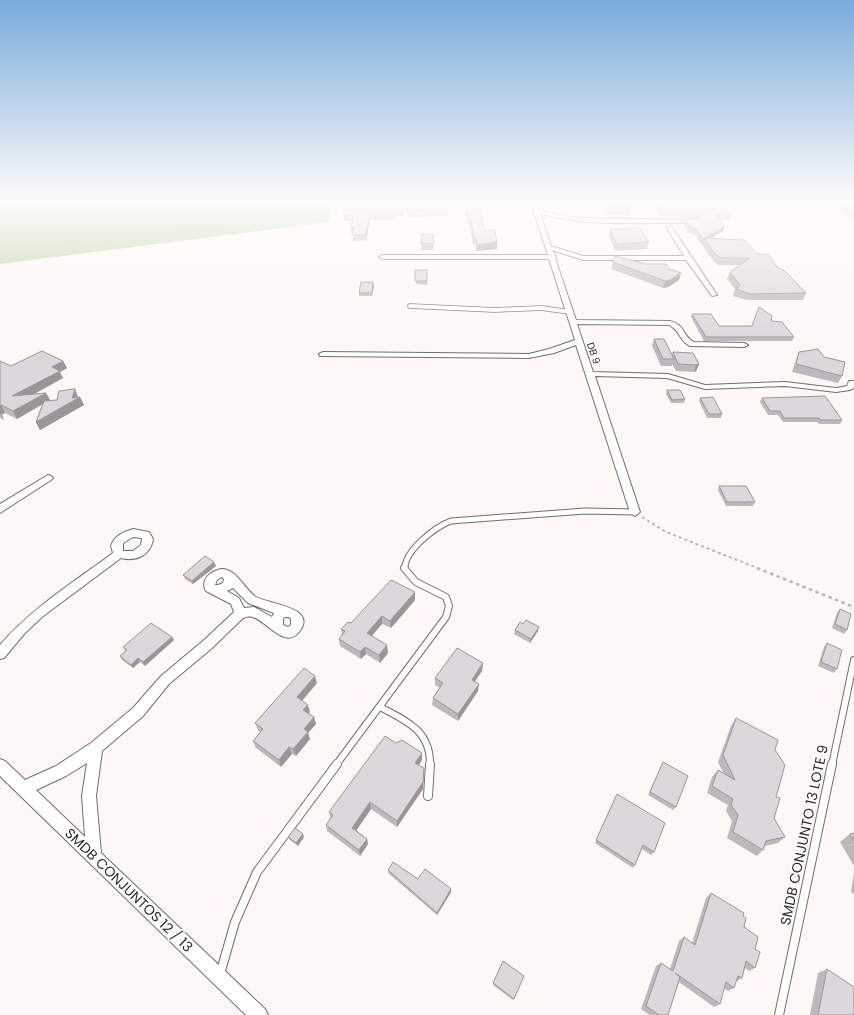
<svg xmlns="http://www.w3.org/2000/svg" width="854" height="1015" font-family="Poppins,sans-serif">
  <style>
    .green { fill: #b6cf9f }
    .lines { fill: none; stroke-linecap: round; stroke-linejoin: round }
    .service-far3-casing { stroke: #726e6c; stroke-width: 5.5 }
    .service-far2-casing { stroke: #726e6c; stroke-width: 7 }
    .service-far1-casing { stroke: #726e6c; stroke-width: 8 }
    .service-casing { stroke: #726e6c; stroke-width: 10 }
    .minor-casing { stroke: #726e6c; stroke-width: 2 }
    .path-far2 { stroke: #bab6b4; stroke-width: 1; stroke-dasharray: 2 2; stroke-linecap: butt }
    .path-far1 { stroke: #bab6b4; stroke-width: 2; stroke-dasharray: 3 3; stroke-linecap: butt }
    .path { stroke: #bab6b4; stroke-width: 2.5; stroke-dasharray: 3.5 3.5; stroke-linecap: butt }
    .service-far3 { stroke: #fff; stroke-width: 4 }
    .service-far2 { stroke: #fff; stroke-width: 5 }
    .service-far1 { stroke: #fff; stroke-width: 6 }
    .service { stroke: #fff; stroke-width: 8 }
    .minor { fill: #fff; fill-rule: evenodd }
    .wall { fill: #bcb9bc }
    .shaded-wall { fill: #999699 }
    .building { fill: #dbd7db; stroke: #999699 }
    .labels { text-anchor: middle; stroke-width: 3; stroke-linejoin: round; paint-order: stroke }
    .far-street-label { font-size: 10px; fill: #2b2928; stroke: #fff }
    .near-street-label { font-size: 14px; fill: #2b2928; stroke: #fff }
  </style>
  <rect width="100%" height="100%" fill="#fdf8f5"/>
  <!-- green -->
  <polygon class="green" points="0,201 334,201 328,222 0,264"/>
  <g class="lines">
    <defs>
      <polyline id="service-far3" points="410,306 495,310 541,308 570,312"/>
      <path id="service-far2" d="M405,569C404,551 435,527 451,521L585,511L635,512"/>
      <g id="service-far1">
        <path d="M380,707C407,721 431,731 430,765"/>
        <polyline points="336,765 446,617 449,606 446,597 416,582 404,568"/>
        <polyline points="832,765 854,660"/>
      </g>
      <g id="service">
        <polyline points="428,796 430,764"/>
        <polyline points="220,974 235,922 257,872 337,764"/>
        <polyline points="779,1015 832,764"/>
      </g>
      <g id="minor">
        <path d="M530,201H536L538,209L559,215L581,218L698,220V222L696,223C647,222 586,228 540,213L551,246L583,256H684L666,227L671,226L717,295L712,296L686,260H583L552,250L556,257L555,258L576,320L670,321C686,325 682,336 694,342L744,343L748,345L744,347L690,346C679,341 680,330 669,325L577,324L593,372L668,374L705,385L785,382L836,388L847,386L849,381H854V388L850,390L836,392L785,386L705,389L667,378L595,376L640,512L635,516L630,512L576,345L554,353L529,358L320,356L319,354L323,352L529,354L549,349L575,340L549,259H382L379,257L382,255H548Z"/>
        <polygon points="48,475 51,476 53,478 51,480 0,513 0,504"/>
        <path d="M133,529L149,532L153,539C151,555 136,562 121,558L42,617L25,633L4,658L0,659V645C32,608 74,582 113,553L111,546C114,536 123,532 133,529ZM133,537L142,538L141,545L133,551H123V543Z"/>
        <path d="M221,569C236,568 245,590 256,597C268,604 319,607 299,632C285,650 266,620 252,617C250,616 246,617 243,618L211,649L169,684L143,716L102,751L96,796L101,853L265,1009L268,1015H246L0,776V759L5,761L25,780L56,766L91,743L133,708L161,676L203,641L234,612L231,604L206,591C200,579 210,572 221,569ZM222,577L224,579L223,583L218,585H215L217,580ZM233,588L248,603L274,613L272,617L254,607L244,608L239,598L227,591ZM285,617H289L291,619V625L288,627L283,625V619ZM87,763L82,796L85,837L36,790L66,776Z"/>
      </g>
    </defs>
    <!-- service-far3 casing -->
    <use href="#service-far3" class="service-far3-casing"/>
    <!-- service-far2 casing -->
    <use href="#service-far2" class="service-far2-casing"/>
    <!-- service-far1 casing -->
    <use href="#service-far1" class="service-far1-casing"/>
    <!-- service casing -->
    <use href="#service" class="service-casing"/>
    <!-- minor casing -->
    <use href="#minor" class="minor-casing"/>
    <!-- path-far2 -->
    <polyline class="path-far2" points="0,256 247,222 301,222 316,218 321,215 327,201"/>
    <!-- path-far1 -->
    <polyline class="path-far1" points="642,517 666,532 760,569"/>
    <!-- path -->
    <polyline class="path" points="757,568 854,607"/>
    <!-- service-far3 -->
    <use href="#service-far3" class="service-far3"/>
    <!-- service-far2 -->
    <use href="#service-far2" class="service-far2"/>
    <!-- service-far1 -->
    <use href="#service-far1" class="service-far1"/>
    <!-- service -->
    <use href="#service" class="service"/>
    <!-- minor -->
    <use href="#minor" class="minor"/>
  </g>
  <!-- wall -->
  <g class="wall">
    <polygon points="403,201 404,216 396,216 396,220 370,220 366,241 353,241 353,233 351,233 351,227 352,221 344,221 343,215 360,205 393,205"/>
    <polygon points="603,201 628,201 631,206 629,215 607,215 602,206"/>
    <polygon points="659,201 704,201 708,205 732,215 730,220 720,220 725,226 723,231 711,239 757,254 778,268 806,293 803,300 747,300 733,296 735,289 727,279 730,272 740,265 719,265 714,262 702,245 702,244 701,244 694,234 689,233 683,224 685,219 698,219 661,218 654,208 656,203 660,202"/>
    <polygon points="828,201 854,201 854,218 850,218"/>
    <polygon points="466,203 484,231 497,242 497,249 476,251 476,245 473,245 470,225 468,225 465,209"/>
    <polygon points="406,205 448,210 448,216 407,217"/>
    <polygon points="628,228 649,242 647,249 615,251 609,236 610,229 627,229"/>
    <polygon points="433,234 434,250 421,250 421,243"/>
    <polygon points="613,262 645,264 669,269 679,280 668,287 663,288 611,269"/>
    <polygon points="415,270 427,270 427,285 416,284"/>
    <polygon points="374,286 372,296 359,296 359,293"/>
    <polygon points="692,314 719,326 752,326 771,321 794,337 792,341 704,341 691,317"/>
    <polygon points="654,339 672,354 673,352 699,364 696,371 694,372 676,371 672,364 672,366 661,366 652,346"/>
    <polygon points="799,352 824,357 842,376 838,383 792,372 796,360"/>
    <polygon points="0,361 11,366 63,361 67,368 60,372 63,378 34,394 46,393 50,400 49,401 80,397 84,405 40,430 36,422 42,404 17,419 5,413 2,414 4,420 0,418"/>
    <polygon points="667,390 685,399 684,403 671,403 666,394"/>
    <polygon points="700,398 722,414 721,418 707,418 699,401"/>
    <polygon points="762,398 842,420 840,424 819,424 817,422 783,422 778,415 768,415 760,402"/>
    <polygon points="719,486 755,502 753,506 726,506 718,490"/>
    <polygon points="214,562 216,566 193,584 185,579 183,575"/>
    <polygon points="415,600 391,628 382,624 372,636 388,653 380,663 366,654 361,659 340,646 339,639 342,635 341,629 351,623"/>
    <polygon points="840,609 847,630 844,634 832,628 837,613"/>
    <polygon points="515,630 538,631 530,643 514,634"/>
    <polygon points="172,637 174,640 145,666 140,662 133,668 122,660 120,656 125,651 123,647"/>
    <polygon points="827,643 837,669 834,673 818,666 824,647"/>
    <polygon points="483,663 482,671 475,681 478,691 458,721 432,705 433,698 440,688 435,685 435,678"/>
    <polygon points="317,683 302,701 310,712 308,713 314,717 316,724 308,733 310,739 296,756 292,754 281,767 256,748 253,741 260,732 258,730 255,723"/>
    <polygon points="736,718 775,750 776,797 774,818 785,837 778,843 765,846 763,850 757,856 727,838 732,821 726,811 728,805 707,793 712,777 718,770 724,774 718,762 731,726"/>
    <polygon points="422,760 419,765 424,775 423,789 397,827 371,809 356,830 367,839 368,844 360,856 327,831 326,825 331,819 329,812"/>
    <polygon points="663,762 676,807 673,810 648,795"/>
    <polygon points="615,797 654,852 651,855 642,849 635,865 633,868 595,843"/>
    <polygon points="854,833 854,866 840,842 850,834"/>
    <polygon points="288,837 304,837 298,846 290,840"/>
    <polygon points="388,870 418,879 451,892 437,915 388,873"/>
    <polygon points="854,872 854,894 851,892"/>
    <polygon points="711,893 743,916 744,927 755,949 755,968 749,971 745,968 742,978 736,982 734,988 728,991 724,988 720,1004 714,1007 679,982 668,1015 650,1015 641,1009 656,966 661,963 670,969 679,941 684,937 692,943 706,898"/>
    <polygon points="503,961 524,976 513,1000 493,985"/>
    <polygon points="827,969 854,1015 810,1015 818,973"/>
  </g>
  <!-- shaded-wall -->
  <g class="shaded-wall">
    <polygon points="370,215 370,220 366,241 365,235"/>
    <polygon points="725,226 723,231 706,241 704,238 702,244 701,244 703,239"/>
    <polygon points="497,242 497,249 476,251 477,245"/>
    <polygon points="681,273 679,280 668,287 663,288 665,281"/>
    <polygon points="373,282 374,286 372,296 372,293"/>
    <polygon points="63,361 67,368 60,372 63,378 16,404 12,396 52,367"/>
    <polygon points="699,364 696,371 694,372 696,365"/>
    <polygon points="75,389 78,397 80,397 84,405 40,430 36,422 72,398"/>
    <polygon points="46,393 50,400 17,419 13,411"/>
    <polygon points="1,405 5,413 2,414 4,420 0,413 0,406"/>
    <polygon points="214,562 216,566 193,584 192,581"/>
    <polygon points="415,592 415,600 391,628 390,621"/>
    <polygon points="382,616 382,624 368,640 367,633"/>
    <polygon points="539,627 538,631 530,643 531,639"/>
    <polygon points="172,637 174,640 145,666 143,662"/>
    <polygon points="387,645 388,653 380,663 379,655"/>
    <polygon points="365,647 366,654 361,659 360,652"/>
    <polygon points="138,658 140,662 133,668 131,665"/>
    <polygon points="483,663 482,671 471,687 472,680"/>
    <polygon points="315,676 317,683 299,704 297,697"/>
    <polygon points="479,684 478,691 458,721 458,714"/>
    <polygon points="308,705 310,712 305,717 303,710"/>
    <polygon points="314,717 316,724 308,733 310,739 296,756 293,749 304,729"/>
    <polygon points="289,747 292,754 281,767 279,760"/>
    <polygon points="422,753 422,760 416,769 415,763"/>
    <polygon points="424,768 423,789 397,827 397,821"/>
    <polygon points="370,802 371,809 354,834 352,828"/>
    <polygon points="303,834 304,837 298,846 296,843"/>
    <polygon points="367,839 368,844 360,856 359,850"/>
    <polygon points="451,889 451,892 437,915 437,913"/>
  </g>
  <!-- building -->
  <g class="building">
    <polygon points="347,201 359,201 358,205 393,205 394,201 403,201 404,210 396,210 396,214 370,215 365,235 352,235 354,227 351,227 354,215 343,215"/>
    <polygon points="431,201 437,201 448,210 407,211 406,205"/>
    <polygon points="473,201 479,201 484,231 495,230 497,242 477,245 476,239 474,239 471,219 468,219 466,203"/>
    <polygon points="606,201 628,201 631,206 609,205"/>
    <polygon points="664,201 704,201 708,205 724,205 732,215 715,215 725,226 703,239 696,229 690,227 685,219 698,219 701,217 701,214 663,213 656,203 665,202"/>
    <polygon points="836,201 854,201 854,203 853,203 854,204 854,214 852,214"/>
    <polygon points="628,228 640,228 649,242 617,244 610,229 629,229"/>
    <polygon points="422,234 433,234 434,244 421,243"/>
    <polygon points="704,238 744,240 757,254 767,254 778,268 785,271 806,293 750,294 736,289 740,286 730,272 750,258 721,258 716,255"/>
    <polygon points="615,256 643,263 645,264 666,264 669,269 681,273 670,280 665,281 613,262"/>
    <rect x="415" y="270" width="12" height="11"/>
    <polygon points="361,282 373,282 372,293 359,293"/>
    <polygon points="759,307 772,316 771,321 782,322 794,337 706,337 692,314 711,314 719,326 752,326"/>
    <polygon points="654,339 664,339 674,359 663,359"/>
    <polygon points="818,349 824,357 845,362 842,376 796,364 799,352"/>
    <polygon points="42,351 63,361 52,367 60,371 12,396 46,393 13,411 1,405 0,406 0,361 11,366"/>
    <polygon points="673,352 693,353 699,364 696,365 678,364"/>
    <polygon points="75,389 72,398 80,397 36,422 44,401 57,400 59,391"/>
    <polygon points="667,390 680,390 685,399 672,400"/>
    <polygon points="825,396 842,420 821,420 819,418 784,418 780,411 770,411 762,398"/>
    <polygon points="713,397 722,414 709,414 700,398"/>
    <polygon points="719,486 746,486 755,502 727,502"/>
    <polygon points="205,556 214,562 192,581 183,575"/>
    <polygon points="391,580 415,592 390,621 382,616 367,633 387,645 379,655 365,647 360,652 339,639 345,631 341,629 348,622 351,623"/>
    <polygon points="840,609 851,614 847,630 835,624"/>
    <polygon points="526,620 539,627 531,639 515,630 520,622 523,624"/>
    <polygon points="151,623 172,637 143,662 138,658 131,665 120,656 127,650 123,647"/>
    <polygon points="827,643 842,650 837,669 821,662"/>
    <polygon points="457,648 483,663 472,680 479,684 458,714 433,698 443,683 435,678"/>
    <polygon points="304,668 315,676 297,697 308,705 303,710 314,717 304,729 308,732 293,749 289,747 279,760 253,741 263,729 255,723"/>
    <polygon points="736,718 778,740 775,750 785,765 776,797 780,798 774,818 785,837 766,841 763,850 733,832 738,815 731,805 733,799 712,786 718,770 735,780 723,755"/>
    <polygon points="385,736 396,743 402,740 422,753 415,763 424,768 423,782 397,821 370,802 352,828 367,839 359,850 326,825 333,815 329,812"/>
    <polygon points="663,762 688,776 676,807 650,792"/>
    <polygon points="617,794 665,823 654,852 643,845 635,865 596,840"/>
    <polygon points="295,828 303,834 296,843 288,837"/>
    <polygon points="854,833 854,841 850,834"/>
    <polygon points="393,862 418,879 425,869 451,889 437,913 388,870"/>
    <polygon points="711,893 744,913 743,916 746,918 744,927 758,937 755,949 760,952 755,968 746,961 742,978 738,976 734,988 726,982 720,1004 675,973 680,977 668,1015 659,1015 646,1006 661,963 673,971 684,937 695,945"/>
    <polygon points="503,961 524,976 514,999 493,983"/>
    <polygon points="827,969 854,987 854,1015 818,1015"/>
  </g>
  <!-- sky -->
  <linearGradient id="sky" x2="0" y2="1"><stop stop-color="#78abdc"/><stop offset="0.59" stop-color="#fefcfa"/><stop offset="1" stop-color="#fefcfa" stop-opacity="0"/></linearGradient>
  <rect width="854" height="343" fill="url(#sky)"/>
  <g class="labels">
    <!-- far-street labels -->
    <g class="far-street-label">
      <text transform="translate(594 353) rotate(72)" y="4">DB 9</text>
    </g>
    <!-- near-street labels -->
    <g class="near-street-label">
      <text transform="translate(804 835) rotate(-78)" y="5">SMDB CONJUNTO 13 LOTE 9</text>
      <text transform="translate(129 890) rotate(44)" y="5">SMDB CONJUNTOS 12 / 13</text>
    </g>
  </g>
</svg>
